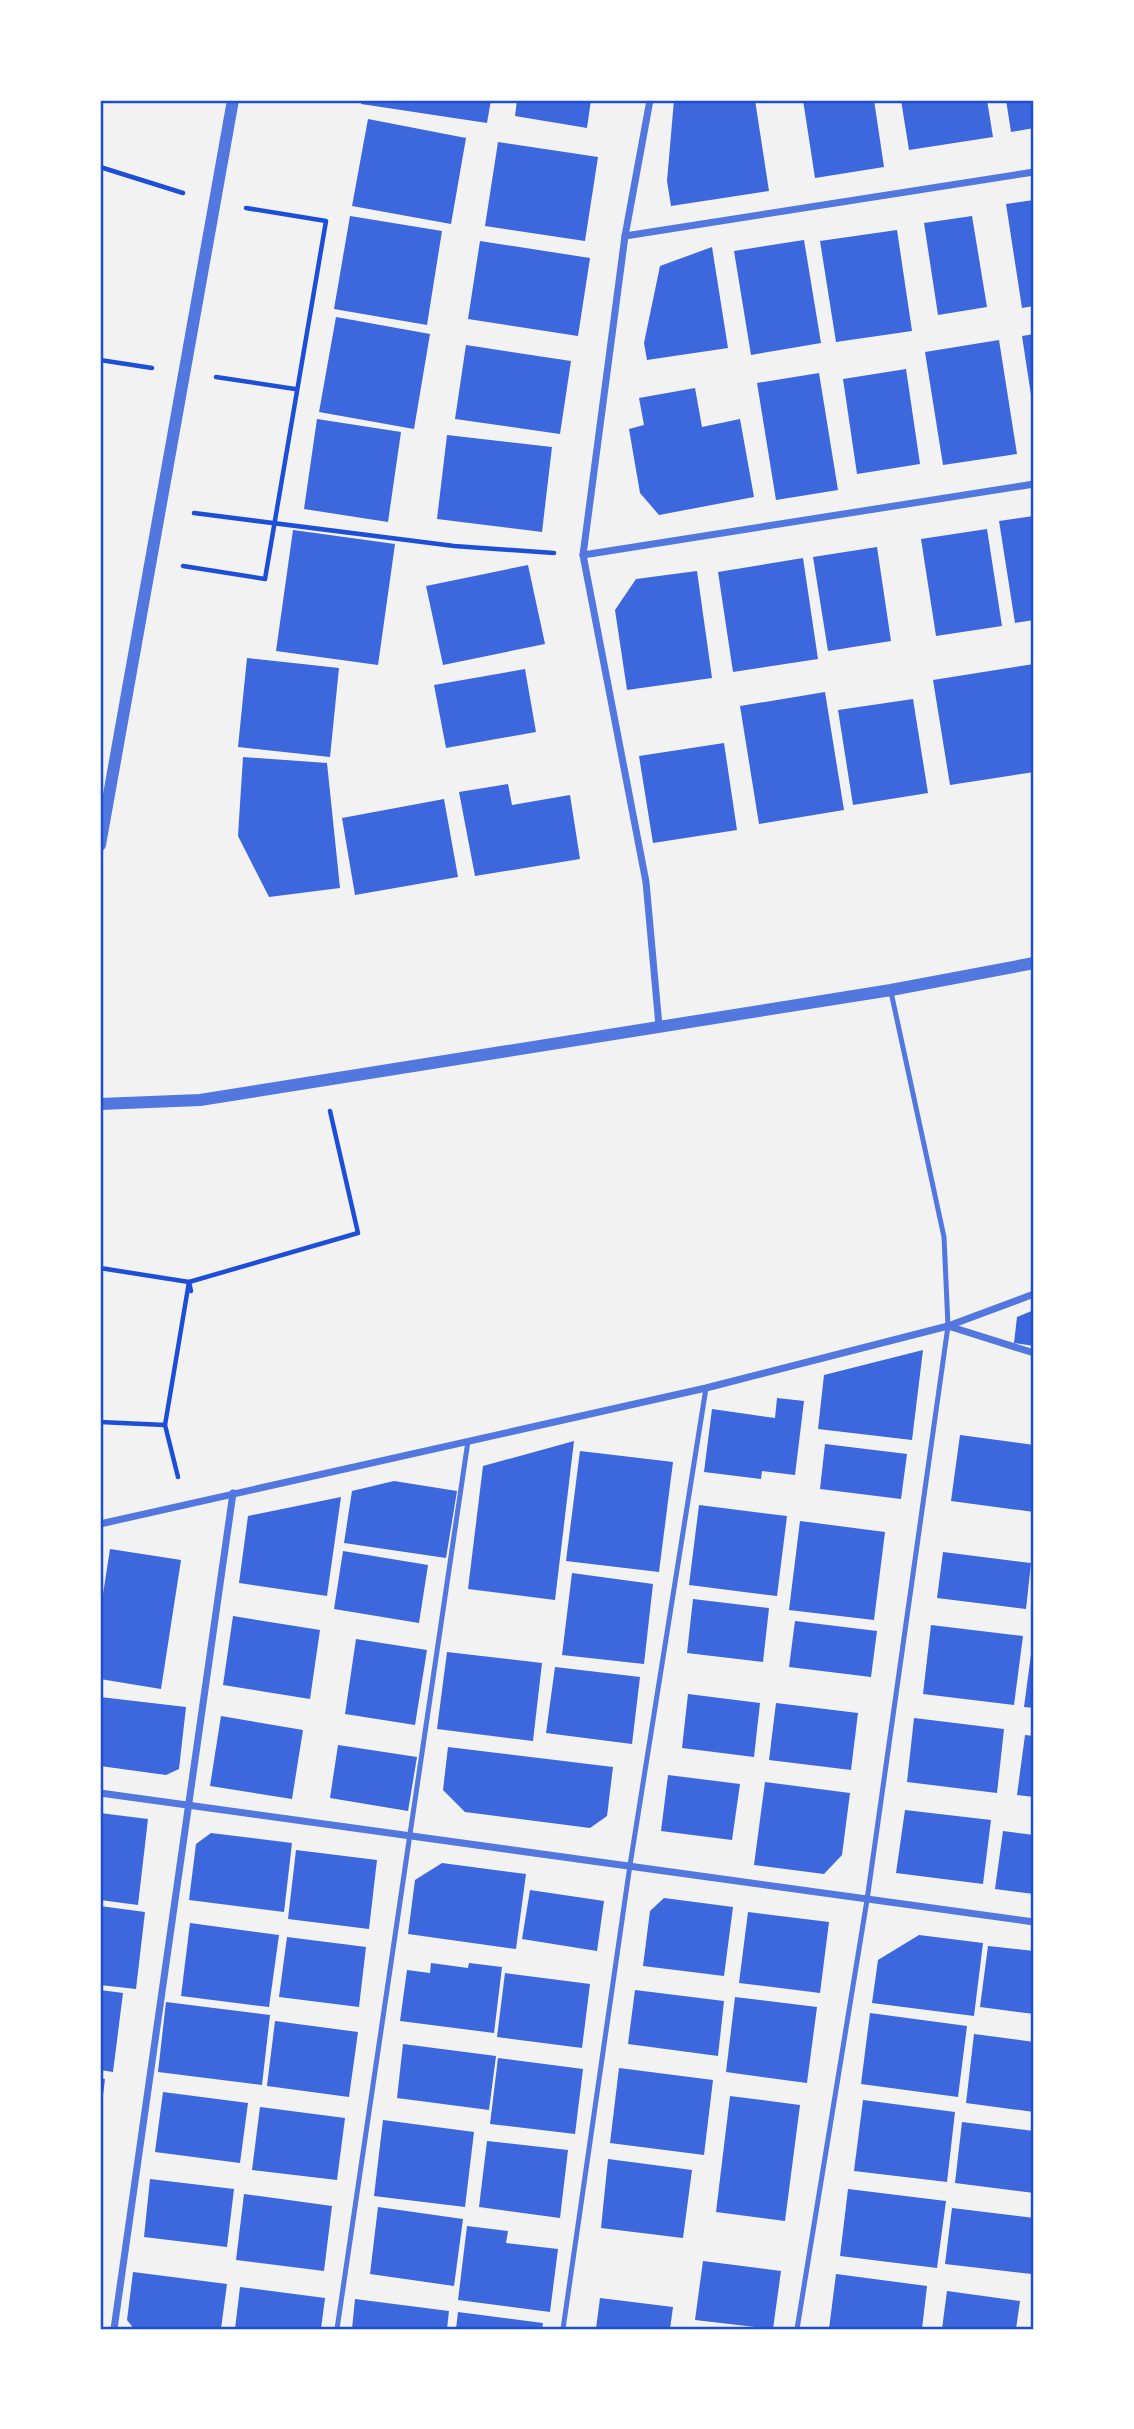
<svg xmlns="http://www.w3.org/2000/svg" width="1134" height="2429" font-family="'Space Grotesk',sans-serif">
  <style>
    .building { fill: #3d67dc }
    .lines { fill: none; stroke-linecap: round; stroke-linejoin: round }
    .path { stroke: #1d4ed8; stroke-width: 4.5 }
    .service { stroke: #5277de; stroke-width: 5 }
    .minor { stroke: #5277de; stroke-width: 7 }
    .tertiary { stroke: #5277de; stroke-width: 12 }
    .neatline { fill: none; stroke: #1d4ed8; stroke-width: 2.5 }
  </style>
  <rect width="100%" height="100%" fill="#f2f2f2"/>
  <!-- building -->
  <g class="building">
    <polygon points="362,100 491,100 487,123 361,104"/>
    <polygon points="517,100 591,100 587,128 515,116"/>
    <polygon points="674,100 755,100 769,191 671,206 667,181"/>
    <polygon points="803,100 874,100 884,167 815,178"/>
    <polygon points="901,100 987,100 993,137 909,150"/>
    <polygon points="1006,100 1034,100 1034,128 1011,132"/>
    <polygon points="368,119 466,138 451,224 352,206"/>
    <polygon points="498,142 598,157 585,241 485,226"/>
    <polygon points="1034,200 1034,306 1022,308 1006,204"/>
    <polygon points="350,216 442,231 427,325 334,309"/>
    <polygon points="972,216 987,307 938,315 924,223"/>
    <polygon points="897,230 912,331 836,342 820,241"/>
    <polygon points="804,240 821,343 751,355 734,251"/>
    <polygon points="480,241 590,258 578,336 468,319"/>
    <polygon points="712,247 728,348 647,360 644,343 660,266"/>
    <polygon points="336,317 430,334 414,429 319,412"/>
    <polygon points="1034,334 1034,408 1033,408 1022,336"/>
    <polygon points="999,340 1017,454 943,465 925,352"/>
    <polygon points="466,345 571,361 560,434 455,419"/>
    <polygon points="906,369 920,464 857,474 843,379"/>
    <polygon points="819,373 838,490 776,500 757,383"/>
    <polygon points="695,388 702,427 740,419 754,497 659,515 640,493 629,429 644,425 639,398"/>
    <polygon points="317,419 401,432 388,522 304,509"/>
    <polygon points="447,435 552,447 542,532 437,519"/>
    <polygon points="1034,516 1034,620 1015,623 999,521"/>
    <polygon points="987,529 1002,626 936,636 921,539"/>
    <polygon points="293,530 395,544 378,665 276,651"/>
    <polygon points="877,547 891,641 828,651 813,557"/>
    <polygon points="803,558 818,659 733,672 718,572"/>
    <polygon points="528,565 545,644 443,665 426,586"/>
    <polygon points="697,571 712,678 627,690 615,610 636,579"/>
    <polygon points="247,658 339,668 330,757 238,747"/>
    <polygon points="1034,664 1034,772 950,785 933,680"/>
    <polygon points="525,669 536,732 446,748 434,685"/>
    <polygon points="825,692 844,810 759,824 740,706"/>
    <polygon points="913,699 928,793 853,805 838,710"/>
    <polygon points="724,743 737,830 653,843 639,756"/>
    <polygon points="243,757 327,763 340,888 269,897 238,836"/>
    <polygon points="508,784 512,805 570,795 580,859 475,876 459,792"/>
    <polygon points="444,799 458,877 355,895 342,818"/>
    <polygon points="1034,1310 1034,1346 1014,1343 1017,1317"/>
    <polygon points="923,1350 912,1440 818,1429 824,1375"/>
    <polygon points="777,1398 804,1401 795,1475 762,1471 761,1479 704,1472 712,1409 775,1418"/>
    <polygon points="960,1435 1034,1445 1034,1512 951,1501"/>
    <polygon points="574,1441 555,1600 468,1589 483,1466"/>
    <polygon points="825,1444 907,1454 901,1499 820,1489"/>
    <polygon points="580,1451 673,1462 659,1572 566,1561"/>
    <polygon points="394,1481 457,1491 446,1558 344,1543 352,1491"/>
    <polygon points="341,1497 327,1596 239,1583 248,1516"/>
    <polygon points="699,1505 787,1516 777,1596 689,1585"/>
    <polygon points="800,1521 885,1532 874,1620 789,1610"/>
    <polygon points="110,1549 181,1560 161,1689 100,1679 100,1613"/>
    <polygon points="343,1551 428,1565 419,1623 334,1609"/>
    <polygon points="943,1552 1031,1563 1026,1609 937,1598"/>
    <polygon points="572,1573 653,1584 644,1664 562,1655"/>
    <polygon points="693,1599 769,1608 763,1662 687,1653"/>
    <polygon points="233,1616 320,1630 310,1699 223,1685"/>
    <polygon points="795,1621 877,1631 871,1677 789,1667"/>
    <polygon points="931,1625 1023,1636 1014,1705 923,1694"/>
    <polygon points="356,1639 427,1650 415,1725 345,1714"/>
    <polygon points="1032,1647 1034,1647 1034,1708 1024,1707"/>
    <polygon points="447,1652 542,1663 533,1741 437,1729"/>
    <polygon points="555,1667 640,1677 632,1744 546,1733"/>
    <polygon points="688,1694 760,1703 754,1757 682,1748"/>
    <polygon points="100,1697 186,1707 179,1769 166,1775 100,1766"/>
    <polygon points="776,1703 858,1713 851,1770 769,1760"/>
    <polygon points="221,1716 303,1730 292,1799 210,1786"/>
    <polygon points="914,1718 1004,1729 997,1793 907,1782"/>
    <polygon points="1025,1735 1034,1736 1034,1797 1017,1795"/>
    <polygon points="338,1745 417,1757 408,1811 330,1798"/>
    <polygon points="448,1747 613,1767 607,1816 590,1828 465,1812 443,1790"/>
    <polygon points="668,1775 740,1784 732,1840 661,1831"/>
    <polygon points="765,1782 850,1793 842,1855 824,1874 754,1865"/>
    <polygon points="905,1810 991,1820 983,1884 896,1873"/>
    <polygon points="100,1813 148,1819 138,1905 100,1900"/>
    <polygon points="1003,1831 1034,1835 1034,1894 995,1889"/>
    <polygon points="211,1833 292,1843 284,1912 189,1900 196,1844"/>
    <polygon points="296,1850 377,1860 369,1929 288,1919"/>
    <polygon points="442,1863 526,1874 516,1949 408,1934 415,1880"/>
    <polygon points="530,1890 604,1901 597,1951 522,1939"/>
    <polygon points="664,1898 733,1907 724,1976 643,1966 650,1911"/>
    <polygon points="100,1906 145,1912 136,1989 100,1985"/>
    <polygon points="748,1912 829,1922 820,1993 739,1983"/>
    <polygon points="190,1923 279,1935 269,2007 181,1996"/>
    <polygon points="919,1935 983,1943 974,2016 872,2003 878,1960"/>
    <polygon points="287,1937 366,1947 359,2007 279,1997"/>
    <polygon points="988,1946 1034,1951 1034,2014 980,2007"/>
    <polygon points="431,1963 468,1968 469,1963 502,1967 494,2033 400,2021 407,1970 430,1973"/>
    <polygon points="505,1973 590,1984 582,2048 497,2037"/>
    <polygon points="100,1990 123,1993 113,2072 100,2070"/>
    <polygon points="635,1990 724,2001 718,2056 628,2044"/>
    <polygon points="735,1997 817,2007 807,2083 726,2072"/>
    <polygon points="166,2002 270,2015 262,2085 158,2072"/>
    <polygon points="870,2013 967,2026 958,2097 861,2084"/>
    <polygon points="275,2021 358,2032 349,2097 267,2086"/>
    <polygon points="974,2034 1034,2042 1034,2112 966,2103"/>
    <polygon points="403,2044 496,2056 489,2110 397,2098"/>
    <polygon points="498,2058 583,2069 575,2134 490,2124"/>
    <polygon points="619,2068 713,2080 704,2155 610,2143"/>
    <polygon points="100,2078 105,2079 101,2112 100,2112"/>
    <polygon points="163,2092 248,2103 240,2163 155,2152"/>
    <polygon points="730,2096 800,2105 785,2221 716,2212"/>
    <polygon points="863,2100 955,2112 947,2182 854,2171"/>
    <polygon points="260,2107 345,2118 337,2180 252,2170"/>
    <polygon points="383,2120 474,2132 465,2207 374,2196"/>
    <polygon points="962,2122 1034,2131 1034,2193 955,2183"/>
    <polygon points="487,2141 568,2150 560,2218 479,2207"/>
    <polygon points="608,2159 692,2170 683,2238 601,2228"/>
    <polygon points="150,2179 234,2189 227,2247 144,2237"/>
    <polygon points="848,2189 946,2201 937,2268 840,2256"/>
    <polygon points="244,2194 332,2206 324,2271 236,2260"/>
    <polygon points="378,2207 463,2219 454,2286 370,2274"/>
    <polygon points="952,2208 1034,2218 1032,2274 945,2264"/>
    <polygon points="467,2226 508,2231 506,2243 558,2249 550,2312 458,2300"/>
    <polygon points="703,2261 781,2271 773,2329 695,2320"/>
    <polygon points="133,2272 227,2284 221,2329 134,2329 127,2320"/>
    <polygon points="836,2274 927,2286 922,2329 829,2329"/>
    <polygon points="240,2287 325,2298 321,2329 235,2329"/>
    <polygon points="947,2291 1020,2301 1016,2329 942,2329"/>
    <polygon points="600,2298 673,2307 670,2329 596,2329"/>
    <polygon points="355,2299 449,2311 447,2329 352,2329"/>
    <polygon points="458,2312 543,2323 542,2329 456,2329"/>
  </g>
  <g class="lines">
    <!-- path -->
    <g class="path">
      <polyline points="100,167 183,193"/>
      <polyline points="100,360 152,368"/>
      <polyline points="216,377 295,389"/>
      <polyline points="194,513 454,546 554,553"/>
      <polyline points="183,566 265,579 326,221 246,208"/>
      <polyline points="100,1268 189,1282 191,1291"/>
      <polyline points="100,1422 165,1425"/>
      <polyline points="178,1477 165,1425 189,1282 358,1233 330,1111"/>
    </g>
    <!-- service -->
    <g class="service">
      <polyline points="337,2329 468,1441"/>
      <polyline points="563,2329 630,1865 706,1388"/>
      <polyline points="797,2329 867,1900 948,1326 944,1237 891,992"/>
    </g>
    <!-- minor -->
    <g class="minor">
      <polyline points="650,100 625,236 583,555 646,882 659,1026"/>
      <polyline points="625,236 1034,172"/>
      <polyline points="583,555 1034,484"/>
      <polyline points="948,1326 1034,1353"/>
      <polyline points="100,1524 706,1388 948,1326 1034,1294"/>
      <polyline points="100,1793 1034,1922"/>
      <polyline points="114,2329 233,1493"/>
    </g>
    <!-- tertiary -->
    <g class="tertiary">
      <polyline points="100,845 233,100"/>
      <polyline points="100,1104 200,1100 891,990 1034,963"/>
    </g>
  </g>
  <!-- border -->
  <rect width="1134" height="2429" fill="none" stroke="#ffffff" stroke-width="203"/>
  <rect x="102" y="102" width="930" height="2226" class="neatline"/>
</svg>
